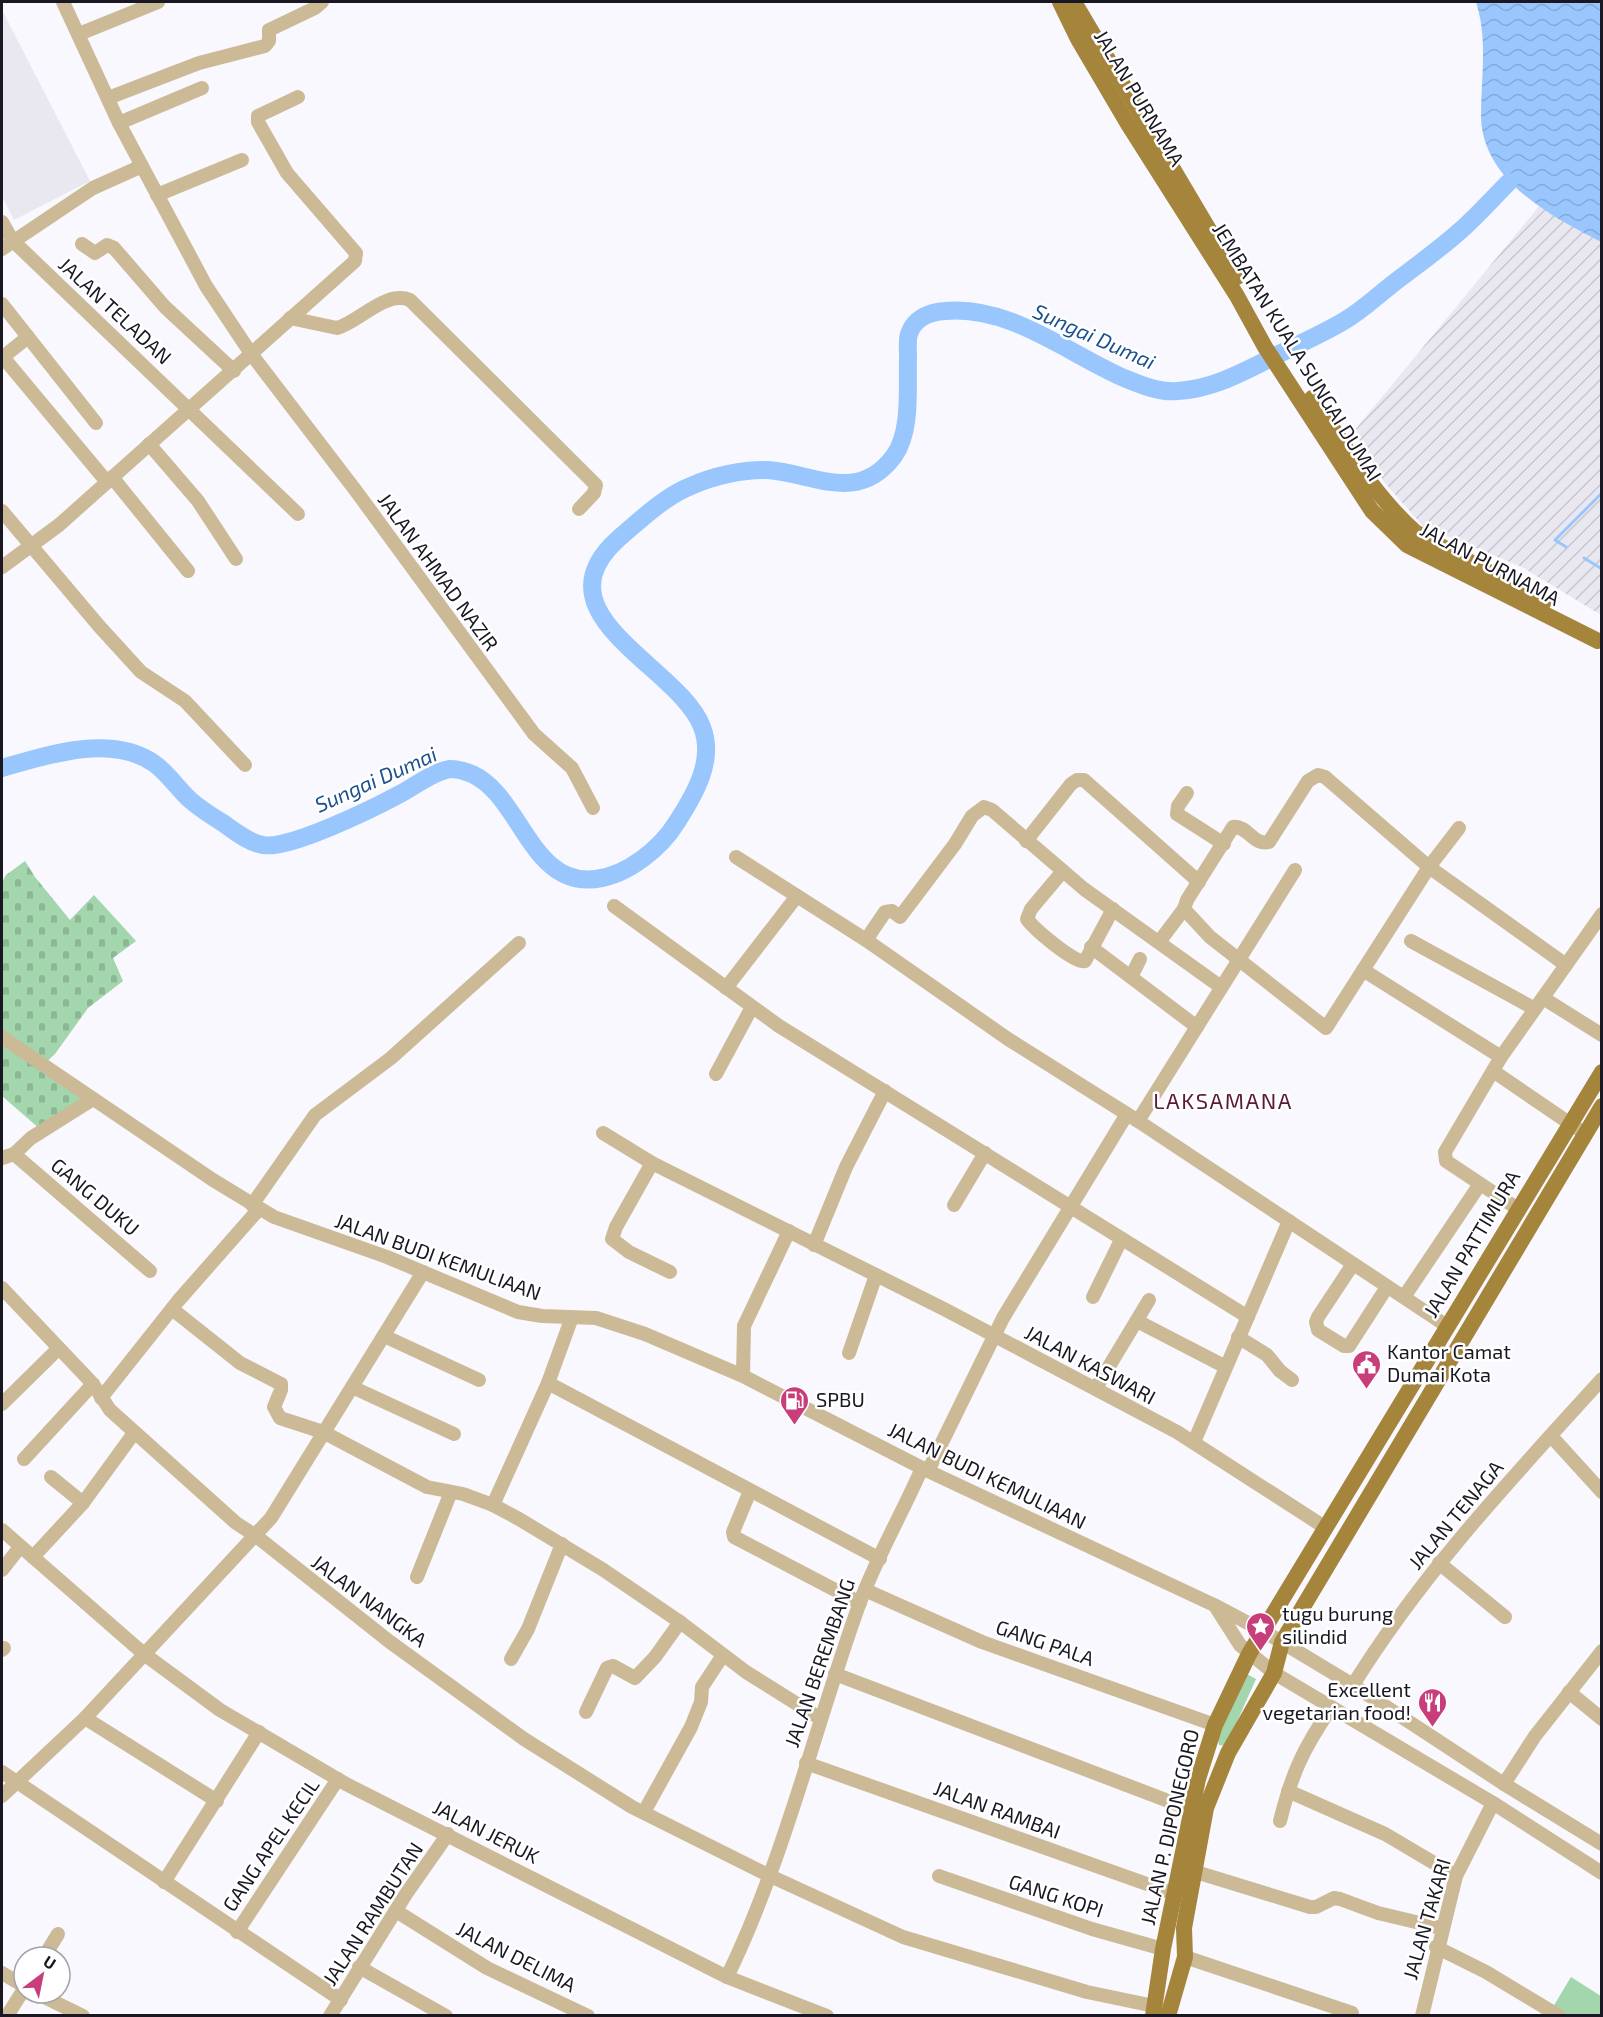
<svg xmlns="http://www.w3.org/2000/svg" width="1603" height="2017" font-family="'Exo 2',sans-serif">
  <style>
    .built { fill: #e9e8f0 }
    .industrial { fill: url(#industrial-furrows) }
    .grass { fill: #a3d6ac }
    .cemetery { fill: url(#cemetery-stones) }
    .water { fill: url(#water-waves) }
    .lines { fill: none; stroke-linecap: round; stroke-linejoin: round }
    .stream { stroke: #9ac6fe; stroke-width: 3 }
    .river { stroke: #9ac6fe; stroke-width: 18 }
    .minor { stroke: #ccba97; stroke-width: 14 }
    .major { stroke: #a5843c; stroke-width: 16 }
    .labels { text-anchor: middle; stroke-width: 5; stroke-linejoin: round; paint-order: stroke }
    .street-label { font-size: 20px; fill: #191722; stroke: #fff }
    .poi-label { font-size: 20px; fill: #191722; stroke: #fff; text-anchor: start }
    .water-label { font-size: 21px; font-style: italic; fill: #1b508e; stroke: #fff }
    .quarter-label { font-size: 22px; letter-spacing: 1.5px; fill: #5b1a36; stroke: #fff }
  </style>
  <defs>
    <pattern id="industrial-furrows" width="10" height="10" patternUnits="userSpaceOnUse" patternTransform="scale(1.5)"><rect width="10" height="10" fill="#e9e8f0"/><path d="M-1 1l2-2M0 10L10 0M9 11l2-2" fill="none" stroke="#c7c6ce"/></pattern>
    <pattern id="cemetery-stones" width="16" height="16" patternUnits="userSpaceOnUse" patternTransform="scale(1.5)"><rect width="16" height="16" fill="#a3d6ac"/><path d="M2 7V4a2 2 0 0 1 4 0v3zM10 15v-3a2 2 0 0 1 4 0v3z" fill="#8cb794"/></pattern>
    <pattern id="water-waves" width="16" height="10" patternUnits="userSpaceOnUse" patternTransform="scale(1.5)"><rect width="16" height="10" fill="#9ac6fe"/><path d="M0 5q4-4 8 0t8 0" fill="none" stroke="#84a9d9"/></pattern>
  </defs>
  <rect width="100%" height="100%" fill="#f9f8ff"/>
  <!-- built -->
  <polygon class="built" points="2,10 90,181 14,220 2,196"/>
  <!-- industrial -->
  <polygon class="industrial" points="1540,205 1601,242 1601,615 1522,567 1423,526 1384,482 1354,431"/>
  <!-- grass -->
  <g class="grass">
    <polygon points="1241,1671 1256,1679 1226,1746 1219,1745 1217,1734"/>
    <polygon points="1571,1977 1601,1996 1601,2015 1566,2015 1553,2007"/>
  </g>
  <!-- cemetery -->
  <polygon class="cemetery" points="25,861 35,877 70,920 94,895 136,941 113,958 123,981 88,1008 55,1054 43,1065 88,1096 41,1130 2,1096 2,882 6,875"/>
  <!-- water -->
  <path class="water" d="M1476,2H1601V242C1551,216 1482,181 1481,116C1481,76 1488,40 1476,2Z"/>
  <g class="lines">
    <!-- stream -->
    <g class="stream">
      <polyline points="1566,547 1555,540 1602,493"/>
      <polyline points="1584,558 1602,569"/>
    </g>
    <!-- river -->
    <path class="river" d="M2,768C47,755 112,733 155,764C167,773 176,786 187,797C197,807 210,815 223,823C234,831 249,843 263,845C289,850 374,808 400,794C415,786 434,771 450,769C457,769 467,772 472,774C521,796 531,888 596,879C628,875 661,848 677,822C695,794 715,760 702,727C679,666 534,615 618,539C639,521 665,496 691,486C713,476 744,469 768,470C812,473 858,505 894,456C912,431 907,387 908,357C908,349 907,341 909,334C914,318 930,312 945,311C1010,305 1067,353 1124,378C1141,385 1160,393 1178,391C1213,389 1243,372 1273,357C1297,345 1322,334 1344,321C1361,311 1375,298 1390,286C1413,268 1439,250 1461,230C1478,215 1493,198 1509,182"/>
    <!-- minor -->
    <g class="minor">
      <polyline points="63,2 119,123 206,286 252,355 356,491 534,734 572,768 593,808"/>
      <polyline points="79,34 158,2"/>
      <polyline points="108,98 199,63 265,46 269,41 269,30 315,8 322,2"/>
      <polyline points="119,123 202,88"/>
      <polyline points="157,195 242,160"/>
      <polyline points="2,222 12,240 298,514"/>
      <polyline points="82,244 95,253 107,245 114,248 165,307 234,371"/>
      <polyline points="2,249 93,188 142,166"/>
      <polyline points="2,304 96,423"/>
      <path d="M290,318L337,328C360,321 386,290 410,300L596,485L594,493L579,509"/>
      <polyline points="2,356 107,482"/>
      <polyline points="3,357 28,337"/>
      <polyline points="149,444 198,501 236,559"/>
      <polyline points="112,477 188,571"/>
      <polyline points="2,511 99,626 141,672 185,701 245,765"/>
      <polyline points="2,567 59,525 355,261 356,253 287,173 258,122 258,116 298,97"/>
      <polyline points="1187,793 1178,806 1177,814 1224,844"/>
      <path d="M1459,828L1429,867L1326,1028L1210,937L1184,909L1187,900L1233,827C1248,825 1253,846 1269,842L1308,781L1318,775L1325,777L1429,867L1566,965"/>
      <polyline points="1026,841 1071,784 1077,780 1084,780 1199,882"/>
      <polyline points="736,857 866,940 1008,1039 1138,1121 1447,1326"/>
      <path d="M1063,871L1031,909L1027,919C1033,928 1076,965 1085,961L1113,909"/>
      <polyline points="614,906 779,1026 1248,1317"/>
      <polyline points="866,940 885,912 892,911 900,917 955,844 972,816 984,807 992,810 1084,889 1221,987"/>
      <polyline points="1411,941 1535,1009"/>
      <polyline points="1159,942 1184,909"/>
      <polyline points="1091,947 1197,1027"/>
      <polyline points="1363,970 1501,1057"/>
      <polyline points="1131,977 1140,959"/>
      <polyline points="726,988 797,896"/>
      <polyline points="1543,998 1602,1035"/>
      <polyline points="2,1037 213,1180 274,1217 387,1257 518,1312 542,1316 596,1318 645,1334 743,1376 928,1471 1214,1605 1265,1632 1353,1685 1504,1784 1602,1844"/>
      <polyline points="1493,1071 1578,1129"/>
      <polyline points="716,1074 752,1007"/>
      <polyline points="1138,1121 1295,870"/>
      <polyline points="603,1133 652,1163 944,1309 1177,1432 1326,1528"/>
      <polyline points="14,1154 150,1271"/>
      <polyline points="2,1158 14,1154 31,1138 93,1099"/>
      <polyline points="652,1163 616,1227 612,1239 629,1252 670,1272"/>
      <polyline points="252,1205 315,1115 391,1058 519,943"/>
      <polyline points="954,1205 985,1153"/>
      <polyline points="1518,1209 1446,1161 1445,1152 1501,1057 1602,914"/>
      <polyline points="814,1245 846,1167 885,1091"/>
      <polyline points="1353,1264 1318,1317 1316,1322 1318,1330 1344,1346 1349,1346 1387,1287"/>
      <polyline points="2,1288 93,1384 110,1410 236,1523 256,1536 390,1642 524,1739 632,1807 768,1875 903,1937 1087,1992 1154,2006"/>
      <polyline points="1093,1297 1121,1240"/>
      <polyline points="1404,1297 1480,1184"/>
      <polyline points="172,1309 240,1363 281,1384 281,1390 274,1407 280,1418 323,1432 427,1487 463,1494 493,1505 519,1519 602,1569 680,1622 746,1672 821,1719"/>
      <polyline points="1137,1321 1224,1366"/>
      <polyline points="384,1336 479,1380"/>
      <polyline points="1238,1337 1267,1355 1280,1371 1292,1380"/>
      <polyline points="849,1353 876,1275"/>
      <polyline points="743,1376 744,1326 789,1231"/>
      <polyline points="548,1383 880,1559"/>
      <polyline points="352,1387 454,1434"/>
      <polyline points="1096,1388 1149,1300"/>
      <polyline points="101,1398 178,1301 259,1209"/>
      <polyline points="2,1404 58,1349"/>
      <polyline points="1551,1436 1602,1492"/>
      <polyline points="1194,1442 1289,1221"/>
      <polyline points="24,1459 93,1384"/>
      <polyline points="928,1471 1003,1318 1127,1114"/>
      <polyline points="51,1477 83,1503"/>
      <polyline points="750,1491 733,1532 734,1537 860,1603"/>
      <polyline points="493,1505 548,1383 572,1317"/>
      <polyline points="2,1530 144,1654 220,1710 346,1784 727,1977 827,2016"/>
      <polyline points="33,1557 83,1503 134,1433"/>
      <polyline points="1439,1563 1505,1617"/>
      <polyline points="2,1570 20,1547"/>
      <polyline points="417,1577 451,1492"/>
      <polyline points="865,1590 982,1642 1215,1725"/>
      <polyline points="1217,1609 1240,1645 1274,1673 1493,1803 1602,1873"/>
      <polyline points="2,1650 4,1648"/>
      <polyline points="511,1659 528,1629 562,1544"/>
      <polyline points="835,1674 1192,1810"/>
      <path d="M1353,1685C1423,1572 1513,1477 1602,1379"/>
      <polyline points="1569,1692 1602,1719"/>
      <polyline points="586,1712 607,1668 613,1666 635,1678 655,1657 680,1622"/>
      <polyline points="85,1718 217,1801"/>
      <polyline points="806,1763 1175,1894"/>
      <polyline points="2,1772 341,2000"/>
      <polyline points="1504,1784 1535,1736 1602,1651"/>
      <polyline points="1288,1791 1385,1834 1456,1876"/>
      <polyline points="2,1796 85,1718 271,1518 423,1272"/>
      <polyline points="644,1812 691,1727 701,1702 702,1687 723,1655"/>
      <path d="M1280,1821C1292,1773 1303,1749 1331,1708"/>
      <polyline points="1196,1872 1310,1907 1316,1907 1334,1898 1340,1899 1378,1913 1441,1928"/>
      <polyline points="939,1876 1092,1929 1163,1949"/>
      <polyline points="164,1882 259,1732"/>
      <polyline points="396,1911 487,1968 588,2016"/>
      <polyline points="237,1932 338,1779"/>
      <polyline points="1436,1947 1486,1972 1559,2016"/>
      <polyline points="44,1957 58,1934"/>
      <polyline points="1185,1957 1352,2013"/>
      <polyline points="359,1967 446,2016"/>
      <polyline points="2,1973 24,1986"/>
      <path d="M727,1977C784,1860 815,1727 859,1605C876,1558 902,1514 922,1468"/>
      <polyline points="36,1993 83,2016"/>
      <polyline points="7,2016 24,1989"/>
      <polyline points="330,2016 406,1894 448,1834"/>
      <polyline points="1422,2016 1456,1876 1493,1803"/>
    </g>
    <!-- major -->
    <g class="major">
      <polyline points="1060,2 1078,39 1128,124 1237,296 1265,347 1372,511 1407,545 1598,641"/>
      <polyline points="1074,2 1237,277"/>
      <path d="M1312,398C1344,444 1373,494 1415,532L1544,602"/>
      <polyline points="1153,2016 1163,1949 1198,1779 1215,1725 1249,1654 1602,1072"/>
      <polyline points="1168,2016 1185,1957 1184,1928 1206,1808 1228,1753 1274,1673 1282,1642 1602,1106"/>
    </g>
  </g>
  <!-- icons -->
  <defs>
    <symbol id="civic-pin" viewBox="-11 -11 22 30"><path d="M0 17L-7.5 6A9.5 9.5 0 1 1 7.5 6Z" fill="#c73e7a" stroke="#fff"/><path d="M-.6-6.5H3V-4.5H.6V-3L4-1V1h2V6H-6V1h2V-1L-.6-3ZM-1.2 2.5V6h2.4V2.5Z" fill="#fff"/></symbol>
    <symbol id="fuel-pin" viewBox="-11 -11 22 30"><path d="M0 17L-7.5 6A9.5 9.5 0 1 1 7.5 6Z" fill="#c73e7a" stroke="#fff"/><path d="M-5.5-6h7V0h2V4h1.3V-2.5L3-4.5l.8-.8L6-3V5H2.5V1h-1V6h-7ZM-4.2-4.7v3.2H.2V-4.7Z" fill="#fff"/></symbol>
    <symbol id="sight-pin" viewBox="-11 -11 22 30"><path d="M0 17L-7.5 6A9.5 9.5 0 1 1 7.5 6Z" fill="#c73e7a" stroke="#fff"/><path d="M0-6L1.8-2.2L6-1.7L2.9 1.2L3.7 5.4L0 3.3L-3.7 5.4L-2.9 1.2L-6-1.7L-1.8-2.2Z" fill="#fff"/></symbol>
    <symbol id="restaurant-pin" viewBox="-11 -11 22 30"><path d="M0 17L-7.5 6A9.5 9.5 0 1 1 7.5 6Z" fill="#c73e7a" stroke="#fff"/><path d="M-5-6h1v4h1v-4h1v4h1v-4h1v5L-1.5 .5V6h-2V.5L-5-1ZM5-6V6H3V1.5H1.5Q1.5-4 5-6Z" fill="#fff"/></symbol>
  </defs>
  <g fill-rule="evenodd">
    <use href="#civic-pin" x="1350" y="1348" width="33" height="45"/>
    <use href="#fuel-pin" x="778" y="1384" width="33" height="45"/>
    <use href="#sight-pin" x="1244" y="1610" width="33" height="45"/>
    <use href="#restaurant-pin" x="1416" y="1686" width="33" height="45"/>
  </g>
  <g class="labels">
    <!-- street labels -->
    <g class="street-label">
      <text transform="translate(1139 98) rotate(59)" y="7">JALAN PURNAMA</text>
      <text transform="translate(115 311) rotate(43)" y="7">JALAN TELADAN</text>
      <text transform="translate(1297 352) rotate(58)" y="7">JEMBATAN KUALA SUNGAI DUMAI</text>
      <text transform="translate(1490 564) rotate(28)" y="7">JALAN PURNAMA</text>
      <text transform="translate(438 572) rotate(54)" y="7">JALAN AHMAD NAZIR</text>
      <text transform="translate(95 1197) rotate(40)" y="7">GANG DUKU</text>
      <text transform="translate(1472 1244) rotate(-59)" y="7">JALAN PATTIMURA</text>
      <text transform="translate(438 1257) rotate(20)" y="7">JALAN BUDI KEMULIAAN</text>
      <text transform="translate(1090 1365) rotate(28)" y="7">JALAN KASWARI</text>
      <text transform="translate(987 1476) rotate(26)" y="7">JALAN BUDI KEMULIAAN</text>
      <text transform="translate(1456 1515) rotate(-50)" y="7">JALAN TENAGA</text>
      <text transform="translate(369 1601) rotate(37)" y="7">JALAN NANGKA</text>
      <text transform="translate(1045 1643) rotate(19)" y="7">GANG PALA</text>
      <text transform="translate(820 1663) rotate(-71)" y="7">JALAN BEREMBANG</text>
      <text transform="translate(997 1810) rotate(20)" y="7">JALAN RAMBAI</text>
      <text transform="translate(1170 1827) rotate(-77)" y="7">JALAN P. DIPONEGORO</text>
      <text transform="translate(486 1832) rotate(27)" y="7">JALAN JERUK</text>
      <text transform="translate(271 1845) rotate(-56)" y="7">GANG APEL KECIL</text>
      <text transform="translate(1056 1896) rotate(18)" y="7">GANG KOPI</text>
      <text transform="translate(373 1914) rotate(-57)" y="7">JALAN RAMBUTAN</text>
      <text transform="translate(1427 1919) rotate(-74)" y="7">JALAN TAKARI</text>
      <text transform="translate(516 1957) rotate(27)" y="7">JALAN DELIMA</text>
    </g>
    <!-- poi labels -->
    <g class="poi-label">
      <text x="1387" y="1359">Kantor Camat<tspan x="1387" dy="23">Dumai Kota</tspan></text>
      <text x="816" y="1407">SPBU</text>
      <text x="1282" y="1621">tugu burung<tspan x="1282" dy="23">silindid</tspan></text>
      <text x="1411" y="1697" text-anchor="end">Excellent<tspan x="1411" dy="23">vegetarian food!</tspan></text>
    </g>
    <!-- water labels -->
    <g class="water-label">
      <text transform="translate(1094 337) rotate(24)" y="7">Sungai Dumai</text>
      <text transform="translate(376 780) rotate(-24)" y="7">Sungai Dumai</text>
    </g>
    <!-- quarter labels -->
    <g class="quarter-label">
      <text x="1223" y="1109">LAKSAMANA</text>
    </g>
  </g>
  <!-- border -->
  <rect width="1603" height="2017" fill="none" stroke="#191722" stroke-width="6"/>
  <!-- north arrow -->
  <g transform="translate(42 1975) rotate(32)"><circle r="28" fill="#ffffff" stroke="#a3a2a7" stroke-width="1.5"/>
  <path d="M0-4.5L10 22L0 15L-10 22Z" fill="#c73e7a"/>
  <text y="-9" font-size="16" font-weight="bold" text-anchor="middle" fill="#191722">U</text>
  </g>
</svg>
